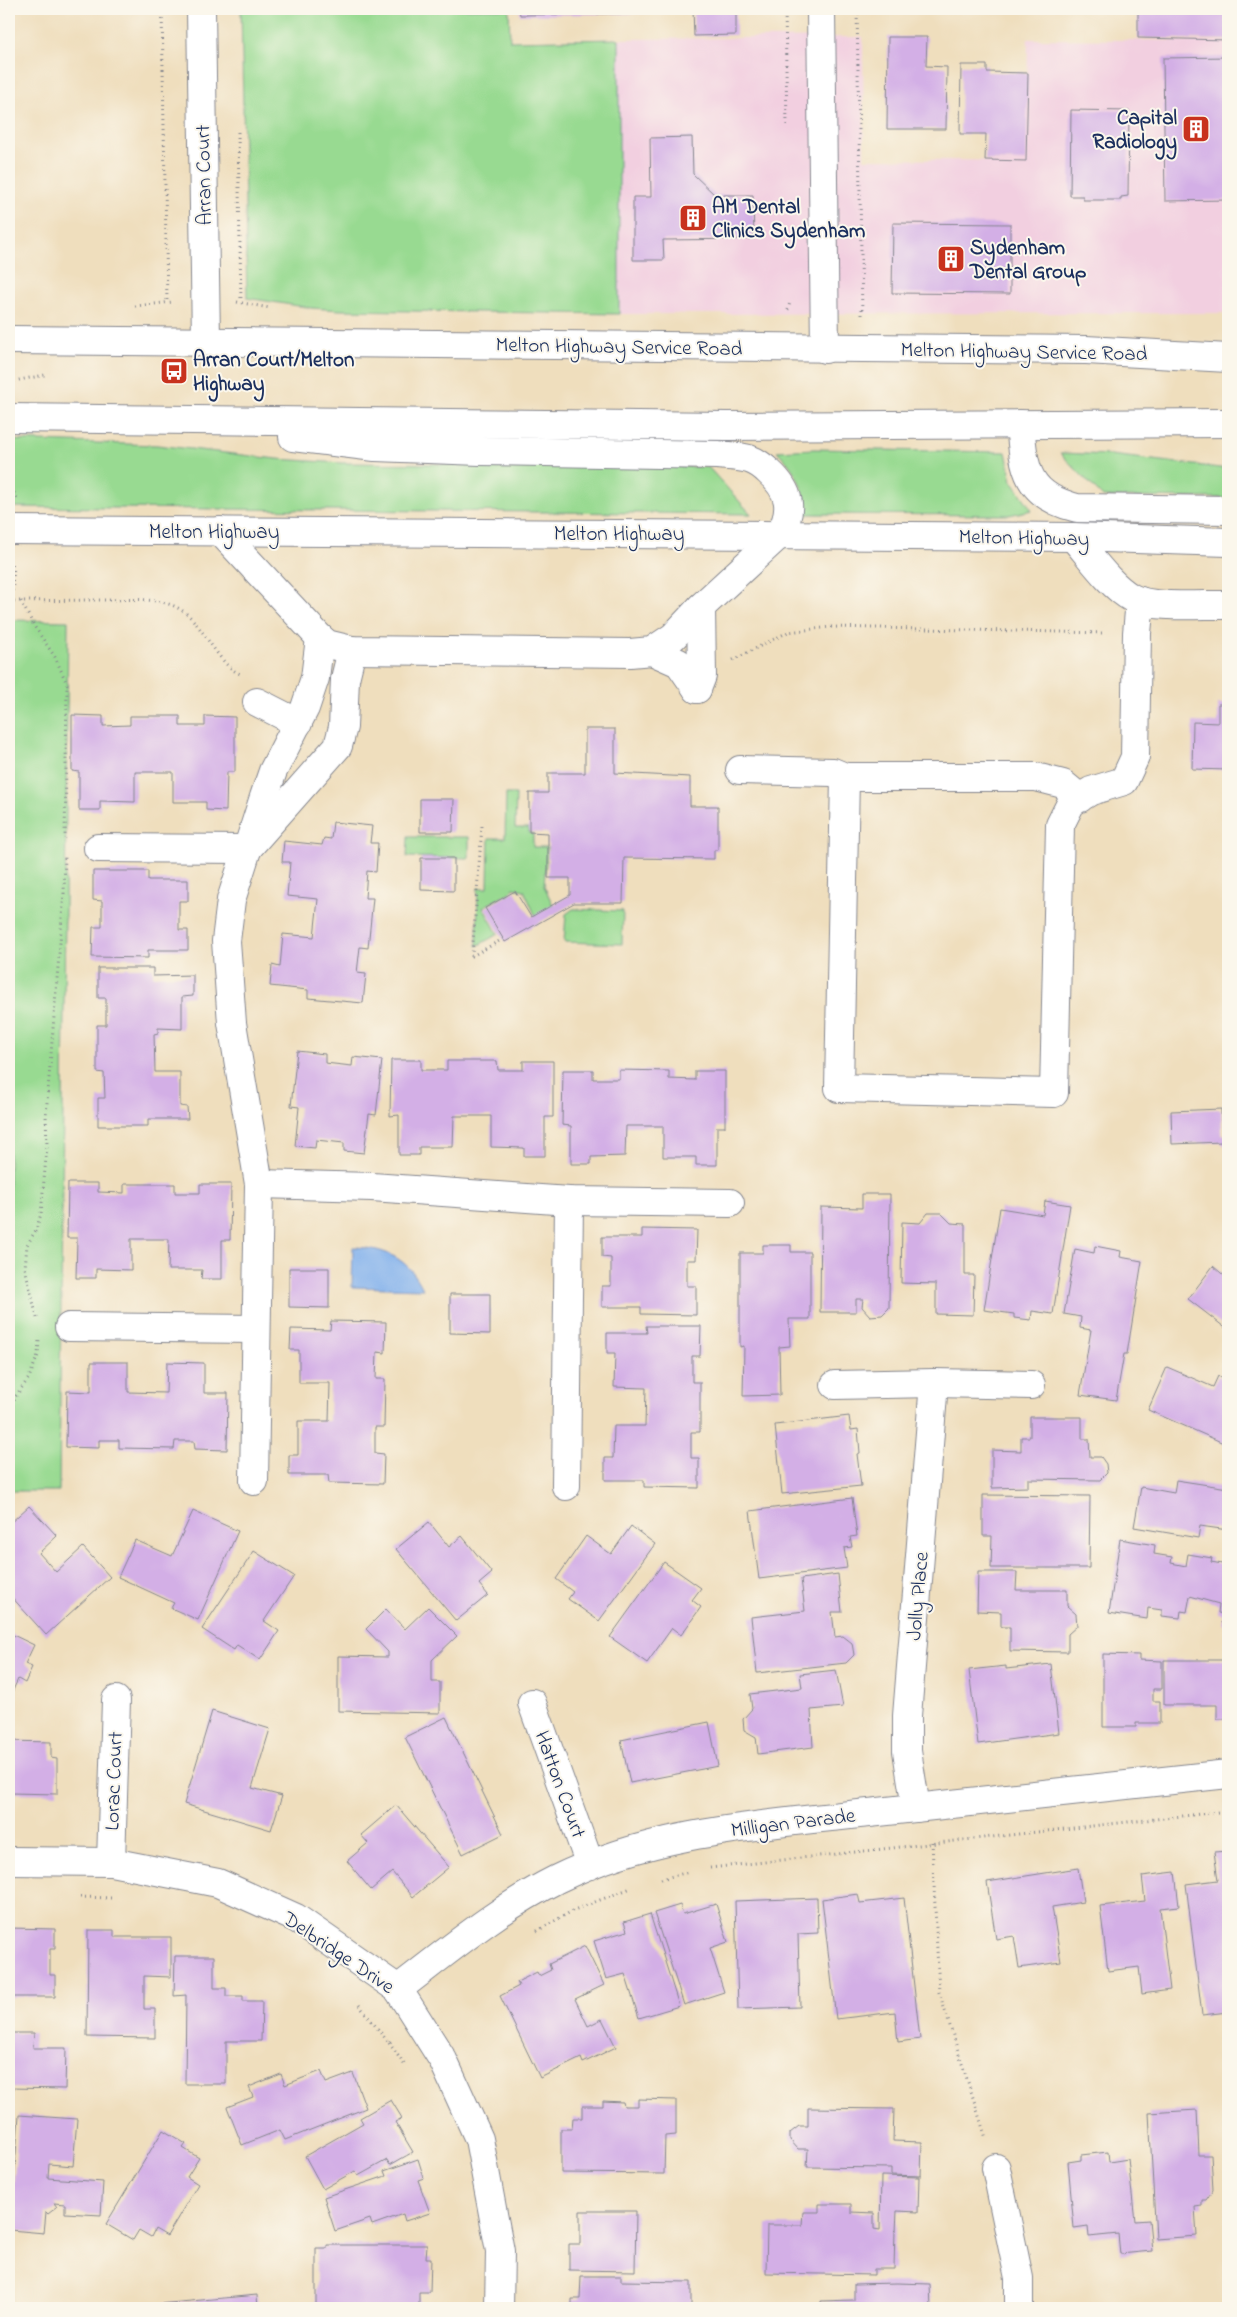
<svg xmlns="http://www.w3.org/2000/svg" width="1237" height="2317" font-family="'Indie Flower',sans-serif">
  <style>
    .built { fill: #f2cfe0 }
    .green { fill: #98da91; stroke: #5a8478 }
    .water { fill: #81b0ec; stroke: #4e70a5 }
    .building { fill: #d3afe6 }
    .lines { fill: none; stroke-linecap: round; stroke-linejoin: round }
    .minor-casing { stroke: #85868e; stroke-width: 30 }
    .highway-casing { stroke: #85868e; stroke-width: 30 }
    .path { stroke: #85868e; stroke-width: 3; stroke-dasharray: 1 4; stroke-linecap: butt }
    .minor { stroke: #fff; stroke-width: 28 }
    .highway { stroke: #fff; stroke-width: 28 }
    .labels { text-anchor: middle; stroke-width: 4; stroke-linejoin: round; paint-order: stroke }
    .poi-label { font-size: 21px; font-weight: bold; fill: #1b2f5e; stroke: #fbf7ec; text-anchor: start }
    .street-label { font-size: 21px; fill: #1b2f5e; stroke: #fbf7ec }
  </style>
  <rect width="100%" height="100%" fill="#fbf7ec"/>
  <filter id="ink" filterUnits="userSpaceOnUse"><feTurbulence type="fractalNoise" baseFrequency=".02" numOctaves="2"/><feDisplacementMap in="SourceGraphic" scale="10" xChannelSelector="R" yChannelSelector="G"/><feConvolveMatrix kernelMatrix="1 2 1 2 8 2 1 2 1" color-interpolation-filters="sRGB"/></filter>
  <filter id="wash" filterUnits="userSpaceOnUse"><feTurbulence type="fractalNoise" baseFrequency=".0096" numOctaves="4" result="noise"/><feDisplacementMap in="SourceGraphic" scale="20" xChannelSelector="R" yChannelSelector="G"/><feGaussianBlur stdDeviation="1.12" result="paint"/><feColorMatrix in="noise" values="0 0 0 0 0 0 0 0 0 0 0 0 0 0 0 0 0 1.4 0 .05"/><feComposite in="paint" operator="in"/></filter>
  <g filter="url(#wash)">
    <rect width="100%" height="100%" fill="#efdebd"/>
    <!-- built -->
    <polygon class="built" points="863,37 864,159 1026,161 1028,39 1228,41 1228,313 619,314 619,39"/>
    <!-- green -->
    <g class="green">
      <polygon points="241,9 509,9 510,41 619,39 619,314 340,310 311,308 247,298"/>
      <polygon points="9,440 157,445 277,459 342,463 708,467 751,514 9,507"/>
      <path d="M814,449L1006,452L1012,481L1032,510L1009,515L807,514C804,487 796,470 777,451Z"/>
      <polygon points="1060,453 1111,455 1228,469 1228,498 1103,497"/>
      <polygon points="9,620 68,621 59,1491 9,1491"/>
      <polygon points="506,794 516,794 515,828 529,828 529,833 533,834 533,847 547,847 544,886 554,907 535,915 524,890 513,888 511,892 483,907 498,934 477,946 478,888 488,888 489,838 505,838"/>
      <polygon points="408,837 469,837 469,858 407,857"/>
      <polygon points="573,909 623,911 622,944 564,942 566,914"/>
    </g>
    <!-- water -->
    <path class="water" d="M353,1247C386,1248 409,1259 423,1289L352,1287Z"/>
    <g id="blocks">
      <!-- building -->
      <g class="building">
        <polygon points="519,9 671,9 671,13 520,15"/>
        <polygon points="693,9 736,9 736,35 694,36"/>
        <polygon points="910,9 950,9 950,10 910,11"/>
        <polygon points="1138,9 1228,9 1228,40 1138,38"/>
        <polygon points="888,37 927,37 926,66 947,67 946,129 887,129"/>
        <polygon points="1228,57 1228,200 1165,201 1163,58"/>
        <polygon points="961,65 987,65 987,72 1028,73 1026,161 985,160 986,134 960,134"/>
        <polygon points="1071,110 1129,111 1128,196 1121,197 1121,200 1083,200 1083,196 1070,196"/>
        <polygon points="692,137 693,174 715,195 753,195 754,239 663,240 664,260 633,260 633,197 651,197 650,138"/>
        <polygon points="893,223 1010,224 1010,294 892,293"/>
        <polygon points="1218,704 1228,704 1228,770 1192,769 1193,722 1218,723"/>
        <polygon points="72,715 103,716 103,726 130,725 130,716 180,716 180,726 205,726 205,716 235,717 235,772 227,772 226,811 206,810 206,802 173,802 173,772 135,772 135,802 100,801 100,810 79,810 79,772 72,771"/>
        <polygon points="585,729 615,729 615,773 690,777 690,806 718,806 718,850 714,850 714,859 624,858 623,903 574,903 505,942 485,908 515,891 531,917 570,895 570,878 548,878 548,833 529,832 529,793 548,793 548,773 585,773"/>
        <polygon points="420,799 454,799 453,832 420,832"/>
        <polygon points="333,822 372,826 370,843 378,843 376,872 367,871 365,898 373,898 368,948 360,947 357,973 366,974 363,1003 308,998 308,990 270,986 272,965 280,967 283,934 314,937 318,899 287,896 290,862 282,862 284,841 322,845 324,838 331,839"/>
        <polygon points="421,858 454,858 454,891 421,890"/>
        <polygon points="93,871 148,871 148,880 188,880 188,901 179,901 179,930 188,930 188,950 148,950 148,958 92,957 93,927 102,927 102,901 93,900"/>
        <polygon points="98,968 153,968 153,976 193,975 193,996 182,997 182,1029 158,1028 158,1033 154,1034 155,1072 180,1072 180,1106 187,1107 188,1119 148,1119 148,1126 98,1126 98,1098 105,1098 104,1073 97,1072 97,1025 106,1025 106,998 98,998"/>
        <polygon points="297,1051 325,1054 325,1063 352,1066 353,1057 382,1060 376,1115 369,1114 364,1153 344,1151 344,1143 316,1140 315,1148 295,1146 299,1107 291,1106"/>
        <polygon points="391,1060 421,1060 421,1070 447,1070 447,1061 497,1061 498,1070 523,1070 523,1061 553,1061 553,1117 545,1117 545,1156 524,1156 524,1148 491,1147 491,1116 454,1116 453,1147 419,1147 419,1155 399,1155 399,1115 390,1116"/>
        <polygon points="563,1070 593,1070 593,1079 619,1079 619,1070 669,1071 669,1079 695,1080 695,1071 725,1071 725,1127 717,1127 717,1165 696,1165 696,1157 663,1157 663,1126 626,1126 625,1156 591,1157 591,1164 571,1164 571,1126 562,1125"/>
        <polygon points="1221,1109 1222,1135 1228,1134 1228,1145 1222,1145 1222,1142 1172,1144 1171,1111"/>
        <polygon points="68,1183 98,1183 98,1192 124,1193 124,1184 175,1184 175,1193 200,1193 200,1184 231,1184 230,1240 222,1240 222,1279 201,1279 202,1270 168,1270 169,1239 131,1239 131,1270 96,1269 96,1278 76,1278 77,1238 67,1238"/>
        <polygon points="862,1194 890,1194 889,1308 882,1315 870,1316 862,1307 863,1299 856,1299 856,1312 820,1312 821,1207 862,1208"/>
        <polygon points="1045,1201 1070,1205 1053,1314 1032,1311 1031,1320 1014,1318 1014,1314 984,1310 1000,1208 1043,1215"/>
        <polygon points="928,1213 941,1213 951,1223 965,1224 965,1275 974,1275 973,1315 936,1314 936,1284 901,1283 902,1222 920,1223"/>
        <polygon points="642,1229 697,1230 696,1260 687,1260 687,1286 696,1286 696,1315 641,1314 641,1307 602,1307 602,1286 611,1286 611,1258 602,1257 602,1237 642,1237"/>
        <polygon points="763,1245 791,1245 791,1252 810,1252 810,1319 789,1319 790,1346 779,1347 780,1395 743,1396 744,1346 740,1347 740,1253 763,1253"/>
        <polygon points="1095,1246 1121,1251 1120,1257 1142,1261 1127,1354 1124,1354 1116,1400 1080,1395 1091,1330 1080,1328 1081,1317 1064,1314 1075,1249 1094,1253"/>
        <polygon points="1213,1266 1228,1279 1228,1330 1188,1299"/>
        <polygon points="289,1268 329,1268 329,1308 289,1307"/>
        <polygon points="450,1294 490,1294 490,1334 450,1333"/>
        <polygon points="331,1321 386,1322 385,1353 377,1352 376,1379 385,1379 384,1427 375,1427 375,1453 384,1454 383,1484 329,1483 328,1475 289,1475 289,1455 298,1455 298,1421 329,1421 330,1383 299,1383 299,1350 290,1350 291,1329 330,1330"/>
        <polygon points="646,1326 701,1326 700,1356 692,1356 692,1382 700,1382 700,1432 691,1432 691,1458 699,1458 699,1488 644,1487 644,1480 605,1480 605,1458 613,1458 614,1426 645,1426 646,1388 614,1387 615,1353 607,1353 607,1333 647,1333"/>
        <polygon points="91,1362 128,1362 128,1392 166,1393 167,1362 204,1363 204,1393 228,1393 227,1450 195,1449 194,1441 175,1441 174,1449 119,1448 119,1440 99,1440 99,1448 66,1447 67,1391 91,1392"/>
        <polygon points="1167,1367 1213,1387 1218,1376 1228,1381 1228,1445 1148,1410"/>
        <polygon points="849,1416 851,1430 858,1429 860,1453 857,1454 861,1486 782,1494 775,1425"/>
        <polygon points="1030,1417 1082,1417 1082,1439 1089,1439 1090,1457 1101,1457 1106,1464 1107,1473 1100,1480 1028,1479 1028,1487 992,1488 992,1450 1021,1451 1021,1437 1030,1437"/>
        <polygon points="1176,1480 1228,1488 1228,1530 1200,1526 1198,1538 1134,1527 1141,1487 1174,1493"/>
        <polygon points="983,1495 1090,1496 1089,1568 991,1568 992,1536 983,1536"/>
        <polygon points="852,1498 857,1536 850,1537 852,1547 844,1548 847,1568 759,1579 750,1511"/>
        <polygon points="29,1506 57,1536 39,1553 56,1572 83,1547 110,1577 46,1635 9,1594 9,1524"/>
        <polygon points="193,1511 238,1531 198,1620 171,1608 174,1603 118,1577 135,1540 172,1556"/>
        <polygon points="429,1522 449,1547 462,1536 492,1573 479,1584 488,1595 456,1621 396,1549"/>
        <polygon points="631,1526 655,1544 599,1621 568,1599 573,1592 556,1579 586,1536 611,1554"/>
        <polygon points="1120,1539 1155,1545 1154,1554 1172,1557 1171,1563 1186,1566 1188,1554 1212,1558 1211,1562 1228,1565 1228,1624 1222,1623 1224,1614 1218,1613 1219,1604 1190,1596 1187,1612 1181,1611 1180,1618 1162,1616 1162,1610 1148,1608 1147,1619 1109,1613"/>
        <polygon points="254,1551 294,1576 264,1621 279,1631 260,1660 237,1645 234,1650 202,1629"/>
        <polygon points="664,1562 701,1588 692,1600 701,1607 681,1635 672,1628 647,1663 610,1637"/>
        <polygon points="978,1572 1017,1572 1016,1590 1067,1590 1067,1606 1076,1614 1077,1626 1068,1634 1068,1652 1010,1651 1010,1627 1001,1627 1001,1612 977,1611"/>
        <polygon points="838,1574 842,1612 832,1612 835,1637 843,1636 852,1643 854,1655 846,1663 757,1673 751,1617 805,1611 801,1579"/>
        <polygon points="428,1607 457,1636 432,1660 432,1682 440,1682 440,1713 338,1711 338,1656 388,1657 388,1652 366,1629 386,1609 405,1629"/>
        <polygon points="9,1633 34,1645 25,1664 32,1667 25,1683 18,1679 10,1697 9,1696"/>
        <polygon points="1103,1654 1139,1655 1139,1660 1162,1661 1162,1689 1153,1689 1153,1701 1160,1701 1160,1723 1136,1723 1136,1727 1103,1727"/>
        <polygon points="1164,1660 1228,1660 1228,1719 1217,1719 1217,1705 1164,1705"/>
        <polygon points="1051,1664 1059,1733 978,1744 969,1670 1006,1666 1006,1669"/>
        <polygon points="836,1670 843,1707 811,1710 813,1747 758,1754 756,1737 744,1730 743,1719 752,1709 750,1694 802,1688 800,1674"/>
        <polygon points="212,1711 270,1729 252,1788 282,1796 271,1830 184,1804"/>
        <polygon points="446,1717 503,1834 463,1854 405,1737"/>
        <polygon points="709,1722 718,1766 630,1783 621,1740"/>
        <polygon points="9,1741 51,1742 51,1758 57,1759 57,1794 11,1793 11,1778 9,1778"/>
        <polygon points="396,1805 449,1867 413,1897 392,1872 371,1890 347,1861 368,1843 361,1835"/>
        <polygon points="1228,1851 1228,2012 1202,2015 1186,1884 1218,1880 1214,1852"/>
        <polygon points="1078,1868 1083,1902 1052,1907 1061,1962 1019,1968 1014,1936 996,1939 987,1882"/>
        <polygon points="1175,1872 1179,1906 1160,1908 1170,1990 1142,1994 1139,1967 1108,1971 1100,1906 1145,1901 1142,1876"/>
        <polygon points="858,1894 860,1903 904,1898 920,2039 898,2042 895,2012 836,2019 822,1899"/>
        <polygon points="817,1898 818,1933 798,1934 800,2007 738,2009 735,1901"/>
        <polygon points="716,1904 728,1942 710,1948 724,1992 684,2005 654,1913 680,1905 683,1914"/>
        <polygon points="650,1914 679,2006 639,2018 625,1974 606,1979 594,1941 627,1931 624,1922"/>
        <polygon points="9,1928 55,1929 55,1949 50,1949 50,1975 55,1975 55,1997 9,1997"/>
        <polygon points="88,1930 114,1930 114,1937 171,1937 171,1977 144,1976 144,2009 155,2009 155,2038 87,2037"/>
        <polygon points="585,1946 604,1985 575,1999 588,2026 602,2019 616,2047 583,2063 581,2058 540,2078 500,1996 519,1986 517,1982 537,1972 539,1976 551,1970 549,1964"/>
        <polygon points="175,1956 214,1956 214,1988 226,1988 226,1996 243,1996 243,2001 262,2001 261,2041 226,2041 226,2084 185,2084 186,1995 174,1996"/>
        <polygon points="9,2033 34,2033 33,2048 66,2048 65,2089 9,2088"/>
        <polygon points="321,2071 326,2083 353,2073 366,2108 285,2140 280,2130 242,2145 227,2107 253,2097 249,2087 281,2074 285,2085"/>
        <polygon points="638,2099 676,2100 676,2135 665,2136 664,2174 561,2173 561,2129 572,2129 573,2118 582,2118 582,2106 603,2106 603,2101 623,2102 624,2106 638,2106"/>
        <polygon points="391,2100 402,2118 395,2122 413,2152 390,2165 387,2160 358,2176 355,2171 323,2189 305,2156 363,2123 360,2118"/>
        <polygon points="808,2108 894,2109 893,2141 922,2142 921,2176 891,2175 891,2168 807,2167 808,2149 798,2149 790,2140 790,2133 799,2126 808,2126"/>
        <polygon points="1197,2110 1199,2155 1211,2155 1213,2190 1206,2200 1202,2200 1202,2206 1195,2207 1197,2236 1156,2239 1149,2113"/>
        <polygon points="19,2115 77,2119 73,2166 49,2164 48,2178 103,2182 101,2215 65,2213 65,2204 54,2203 57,2207 48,2214 46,2212 44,2233 10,2230"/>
        <polygon points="163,2130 186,2144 183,2148 199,2158 187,2177 198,2184 167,2236 155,2229 151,2237 139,2230 133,2240 106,2224"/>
        <polygon points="1108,2152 1109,2162 1128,2159 1135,2221 1149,2220 1152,2251 1120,2254 1118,2234 1089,2237 1088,2226 1074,2228 1068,2162 1081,2160 1081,2155"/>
        <polygon points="418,2159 424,2178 418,2180 430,2213 405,2221 403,2214 372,2225 370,2219 335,2231 324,2197 386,2176 384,2171"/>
        <polygon points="881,2176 919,2177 918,2212 897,2211 896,2231 895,2230 894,2269 874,2269 874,2275 766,2273 767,2225 802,2225 803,2212 819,2212 819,2204 851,2204 851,2212 874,2213 874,2229 880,2230"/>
        <polygon points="580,2211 636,2211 635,2271 569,2270 569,2244 580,2244"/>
        <polygon points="327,2245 427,2245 426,2258 431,2258 430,2292 419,2292 419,2308 316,2308 316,2248 327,2248"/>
        <polygon points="581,2276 621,2276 621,2281 691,2282 691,2308 572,2308 572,2299 580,2299"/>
        <polygon points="897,2283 930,2284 931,2308 821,2308 821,2301 854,2300 854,2284"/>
        <polygon points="257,2295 258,2308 147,2308 147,2305"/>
      </g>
    </g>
  </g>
  <g filter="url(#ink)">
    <use href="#blocks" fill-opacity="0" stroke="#85868e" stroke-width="1"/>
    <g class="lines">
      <defs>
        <g id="minor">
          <polyline points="201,9 206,340"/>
          <polyline points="821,9 825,349"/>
          <polyline points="9,340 1086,350 1228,358"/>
          <polyline points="220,531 320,638 327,644 352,650 630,653 652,651 673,637 701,607 780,534"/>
          <path d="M1073,537C1089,555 1111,587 1132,598C1152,609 1204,604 1228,605"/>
          <polyline points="652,651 679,663 697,689"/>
          <polyline points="697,689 702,676 701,607"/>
          <polyline points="257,702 298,723"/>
          <polyline points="740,770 833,772 845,777"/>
          <polyline points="1080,798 1063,784 1036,777 845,777 839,1088 1054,1093 1060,825 1071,803 1091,791 1124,781 1135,757 1137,633 1140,601"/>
          <polyline points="98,848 247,849 338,746 343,727 345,679 352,650"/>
          <polyline points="259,1184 372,1187 569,1201 730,1203"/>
          <polyline points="69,1327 256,1329"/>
          <polyline points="835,1385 934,1383 1031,1385"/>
          <polyline points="254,1481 259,1184 232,1023 226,941 231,900 264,797 273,771 305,708 315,678 320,638"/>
          <polyline points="566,1486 569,1201"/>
          <polyline points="532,1703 590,1865"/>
          <polyline points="916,1808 907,1751 907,1716 934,1383"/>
          <polyline points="9,1861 111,1862 218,1883 296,1918 398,1989 443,2060 479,2139 500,2251 499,2308"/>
          <polyline points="111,1862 116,1700"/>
          <path d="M398,1989C449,1950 499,1908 557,1879C654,1831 763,1825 869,1813C989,1799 1109,1786 1228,1774"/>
          <polyline points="996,2168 1019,2278 1019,2308"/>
        </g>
        <g id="highway">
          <polyline points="9,418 726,426 1228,423"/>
          <path d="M1020,424C1024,470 1027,496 1077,508L1228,510"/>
          <path d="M293,437L375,447L480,451L717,455C727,456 739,456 749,459C755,461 764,467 769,472C790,491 794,509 780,534"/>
          <polyline points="9,530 1073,537 1228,542"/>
        </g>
      </defs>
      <!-- minor casing -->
      <use href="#minor" class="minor-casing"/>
      <!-- highway casing -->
      <use href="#highway" class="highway-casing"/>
      <!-- path -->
      <g class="path">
        <polyline points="162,9 167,303"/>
        <polyline points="785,9 787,126"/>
        <polyline points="857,9 862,315"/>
        <polyline points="238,132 241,302"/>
        <polyline points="237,302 270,308"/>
        <polyline points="135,306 173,302"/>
        <polyline points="788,310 790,302"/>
        <polyline points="9,382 45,375"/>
        <polyline points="9,484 17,498"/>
        <path d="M9,601C41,601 72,600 104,600C123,600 143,598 161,602C171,604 180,608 188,615C205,630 221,668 241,674"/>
        <polyline points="12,601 14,562"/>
        <polyline points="21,601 34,626 55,657 67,684 65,839"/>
        <polyline points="733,660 788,632 831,627 1105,633"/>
        <polyline points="482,826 472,956 503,939"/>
        <polyline points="37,1318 25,1268 27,1245 36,1230 41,1214 47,1146 46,1115 64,893 65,855"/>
        <polyline points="9,1420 15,1397 29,1378 38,1355 39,1340"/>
        <polyline points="932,1842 939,1992 986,2138"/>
        <polyline points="710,1868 1228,1811"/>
        <polyline points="661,1879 689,1872"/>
        <polyline points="80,1897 113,1898"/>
        <polyline points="537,1931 574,1910 631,1888"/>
        <polyline points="359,2005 389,2043 392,2040"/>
        <polyline points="389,2043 406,2067"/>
      </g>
      <!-- minor -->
      <use href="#minor" class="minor"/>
      <!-- highway -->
      <use href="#highway" class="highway"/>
    </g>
  </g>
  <!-- icons -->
  <defs>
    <symbol id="building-square" viewBox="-11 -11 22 22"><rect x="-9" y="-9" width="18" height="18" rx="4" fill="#c8321e" stroke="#fbf7ec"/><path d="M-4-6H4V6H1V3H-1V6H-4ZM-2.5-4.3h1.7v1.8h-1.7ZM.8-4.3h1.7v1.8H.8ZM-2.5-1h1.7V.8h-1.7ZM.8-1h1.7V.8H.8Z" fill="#fff"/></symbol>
    <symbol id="bus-square" viewBox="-11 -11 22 22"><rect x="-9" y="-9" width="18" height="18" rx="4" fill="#c8321e" stroke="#fbf7ec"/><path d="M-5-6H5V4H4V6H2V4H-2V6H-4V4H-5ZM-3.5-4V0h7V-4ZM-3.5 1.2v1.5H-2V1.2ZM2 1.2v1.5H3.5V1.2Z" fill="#fff"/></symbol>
  </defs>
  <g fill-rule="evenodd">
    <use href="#building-square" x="1180" y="113" width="32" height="32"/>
    <use href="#building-square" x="677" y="202" width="32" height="32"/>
    <use href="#building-square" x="935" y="243" width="32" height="32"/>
    <use href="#bus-square" x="158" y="355" width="32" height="32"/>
  </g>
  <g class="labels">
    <!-- poi labels -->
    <g class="poi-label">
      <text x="1177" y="124" text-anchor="end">Capital<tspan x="1177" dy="24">Radiology</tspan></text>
      <text x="712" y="213">AM Dental<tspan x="712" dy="24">Clinics Sydenham</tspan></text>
      <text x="970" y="254">Sydenham<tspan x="970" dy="24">Dental Group</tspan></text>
      <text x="193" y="366">Arran Court/Melton<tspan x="193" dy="24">Highway</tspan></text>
    </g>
    <!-- street labels -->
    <g class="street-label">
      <text transform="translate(203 175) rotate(-91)" y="7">Arran Court</text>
      <text transform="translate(619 346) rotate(1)" y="7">Melton Highway Service Road</text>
      <text transform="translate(1024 351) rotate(1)" y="7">Melton Highway Service Road</text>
      <text x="214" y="538">Melton Highway</text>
      <text x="619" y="540">Melton Highway</text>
      <text transform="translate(1024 537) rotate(1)" y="7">Melton Highway</text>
      <text transform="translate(917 1596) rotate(-85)" y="7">Jolly Place</text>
      <text transform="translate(113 1781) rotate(-88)" y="7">Lorac Court</text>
      <text transform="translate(561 1784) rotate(70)" y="7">Hatton Court</text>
      <text transform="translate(793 1822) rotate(-7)" y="7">Milligan Parade</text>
      <text transform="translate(339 1952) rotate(34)" y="7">Delbridge Drive</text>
    </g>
  </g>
  <!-- margin -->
  <rect width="1237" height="2317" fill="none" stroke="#fbf7ec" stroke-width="30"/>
</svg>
